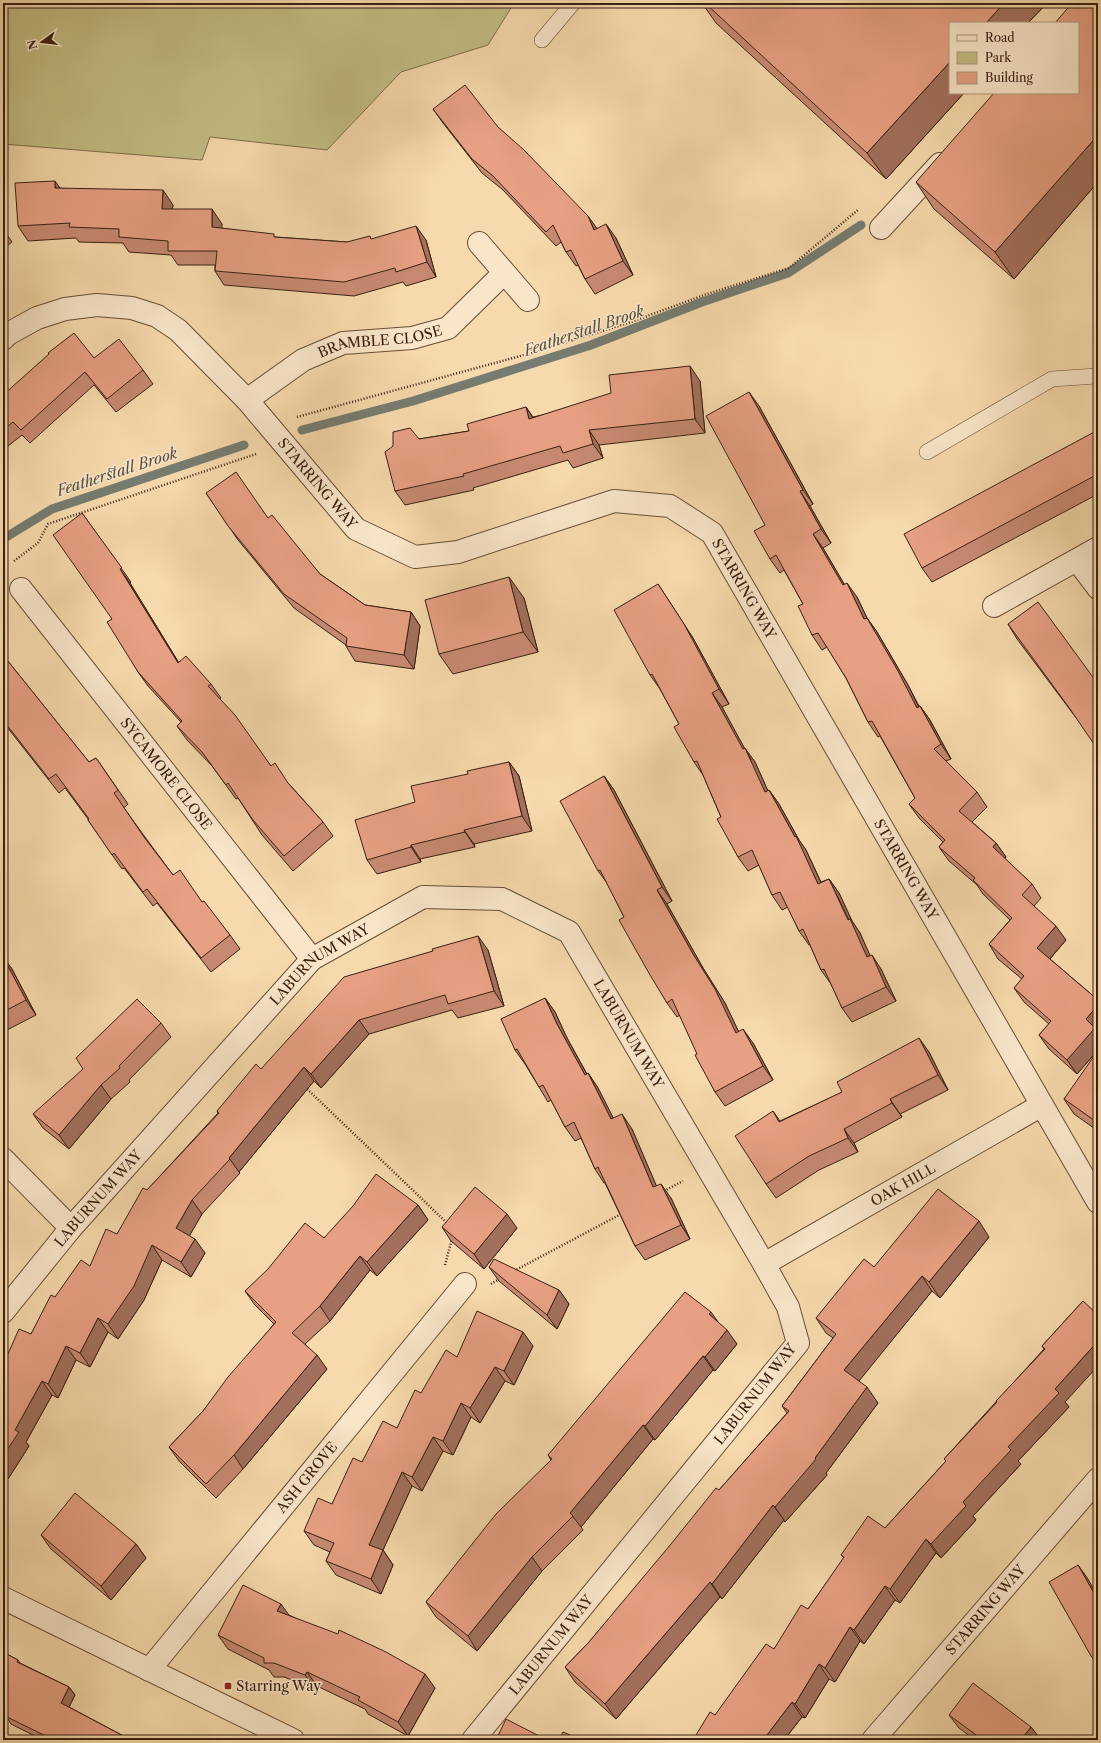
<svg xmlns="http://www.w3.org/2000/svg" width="1101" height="1743" font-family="'Libre Caslon Text',serif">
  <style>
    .green { fill: #c3bd84; stroke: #7e6e4b }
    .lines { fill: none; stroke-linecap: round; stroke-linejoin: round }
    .stream { stroke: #767c71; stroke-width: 9 }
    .service-casing { stroke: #684e38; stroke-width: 16 }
    .minor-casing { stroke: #684e38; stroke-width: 24 }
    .path { stroke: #392012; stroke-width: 2.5; stroke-dasharray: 1 2; stroke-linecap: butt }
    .service { stroke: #f9e6c9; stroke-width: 15 }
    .minor { stroke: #f9e6c9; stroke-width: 22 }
    .wall { fill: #c78a71; stroke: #392012 }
    .shaded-wall { fill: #a2705c; stroke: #392012 }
    .building { fill: #e7a083; stroke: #392012 }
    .poi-dot { fill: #8f2418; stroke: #f9e6c9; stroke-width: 1.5 }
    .labels { text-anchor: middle; stroke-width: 3; stroke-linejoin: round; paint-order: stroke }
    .street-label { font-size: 14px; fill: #392012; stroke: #f9e6c9 }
    .poi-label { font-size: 14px; fill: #392012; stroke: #f9e6c9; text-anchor: start }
    .water-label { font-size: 15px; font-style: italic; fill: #574e41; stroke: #f9e6c9 }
  </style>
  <rect width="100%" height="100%" fill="#f6d9ac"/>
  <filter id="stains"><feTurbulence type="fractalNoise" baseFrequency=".005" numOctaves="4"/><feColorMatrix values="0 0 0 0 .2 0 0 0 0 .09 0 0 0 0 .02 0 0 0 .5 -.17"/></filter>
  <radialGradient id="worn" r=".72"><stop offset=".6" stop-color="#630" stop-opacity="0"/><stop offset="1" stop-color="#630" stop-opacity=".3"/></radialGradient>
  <!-- green -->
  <polygon class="green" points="3,3 514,3 488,45 401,72 327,150 210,137 202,160 3,144"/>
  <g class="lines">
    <!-- stream -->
    <g class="stream">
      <polyline points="302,430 413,401 591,345 702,302 788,273 861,225"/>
      <polyline points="3,539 52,509 244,445"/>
    </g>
    <defs>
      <g id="service">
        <polyline points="542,40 573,3"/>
        <polyline points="927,452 1052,379 1096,376 1098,377"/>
      </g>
      <g id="minor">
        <polyline points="881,228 940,164"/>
        <polyline points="479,243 528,300"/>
        <path id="s1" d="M3,339L8,334L37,318L65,309L97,305L132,308L157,316L178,330L247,400L356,529L415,557L458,552L614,501L670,506L712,533L1098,1202"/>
        <path id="s2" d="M247,400L303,360L343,343L412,338L448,328L504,273"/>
        <polyline points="1077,560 1098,588"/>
        <path id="s3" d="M21,589L312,959"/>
        <polyline points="994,606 1098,548"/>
        <polyline points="3,1159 71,1228"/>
        <path id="s4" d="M764,1264L1042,1105"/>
        <path id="s5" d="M3,1312L71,1228L312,959L423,897L502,899L569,932L764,1264L788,1307L798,1343L473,1740"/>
        <polyline points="3,1598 293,1740"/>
        <path id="s6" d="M149,1670L465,1284"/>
        <path id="s7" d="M873,1740L1098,1479"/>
      </g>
    </defs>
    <!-- service casing -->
    <use href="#service" class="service-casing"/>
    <!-- minor casing -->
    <use href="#minor" class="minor-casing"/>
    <!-- path -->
    <g class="path">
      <polyline points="297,417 535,352 631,322 707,294 789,268 859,209"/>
      <polyline points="14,561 38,543 48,524 256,454"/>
      <polyline points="305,1087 447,1223"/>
      <polyline points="664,1191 683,1181"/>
      <polyline points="445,1265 452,1239"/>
      <polyline points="514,1271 623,1213"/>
      <polyline points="491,1284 501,1278"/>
    </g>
    <!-- service -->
    <use href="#service" class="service"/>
    <!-- minor -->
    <use href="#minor" class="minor"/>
  </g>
  <!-- wall -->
  <g class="wall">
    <polygon points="702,3 1047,3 1028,23 950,23 950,93 964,93 886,179 716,23"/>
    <polygon points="1098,3 1098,182 1014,279 934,209 916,182"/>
    <polygon points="433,109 498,127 597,229 616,238 633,275 595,294 585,279 578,265 576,266 566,252 561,242 556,246 503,190 482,173 443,123"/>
    <polygon points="60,188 173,205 172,209 222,224 221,228 276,237 347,242 372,239 426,240 436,277 406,286 403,282 354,296 224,285 215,271 215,265 178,265 171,255 129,252 123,243 79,242 76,238 28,241 18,226"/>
    <polygon points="3,229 12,242 3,249"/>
    <polygon points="94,358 143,370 153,384 116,412 94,385 30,443 22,435 3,450 3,395"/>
    <polygon points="700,381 705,433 599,445 603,458 573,468 568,460 473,488 474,490 405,505 395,491 419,439 469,431 526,407 533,417"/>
    <polygon points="759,406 813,504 810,506 831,543 823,548 844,584 857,597 867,618 877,632 908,685 919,706 920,706 930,720 951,759 946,761 977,792 987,807 972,822 996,843 1006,857 1005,859 1032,884 1041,898 1034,906 1066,940 1050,959 1098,1000 1098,1031 1097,1032 1098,1032 1098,1050 1077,1074 1049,1049 1039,1035 1049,1024 1024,1002 1014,988 1022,979 998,959 989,944 1010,920 983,894 977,885 949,861 939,847 943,842 919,818 909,804 915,798 880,736 878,737 868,722 846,678 827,647 822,650 812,635 803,604 784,570 780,573 770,559 765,525"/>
    <polygon points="1098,430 1098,494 932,582 922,568"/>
    <polygon points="206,493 268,518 320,574 365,605 411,612 420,626 414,669 355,661 346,646 346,645 294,608 238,540"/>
    <polygon points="82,513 131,582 130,583 179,663 211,684 221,698 219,699 271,766 290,785 323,822 333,836 293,871 262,835 238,798 236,799 212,766 187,740 177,726 181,722 148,686 138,672 112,619"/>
    <polygon points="524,598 538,652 453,674 439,654"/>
    <polygon points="667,598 693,638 729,704 722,707 744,748 755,762 768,791 769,790 779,804 799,840 806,850 821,882 829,879 839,893 852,921 860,933 870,956 881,969 896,1001 852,1022 842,1008 831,984 821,970 810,945 809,945 799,931 788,907 782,910 772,895 759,865 748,871 738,857 703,775 694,762 679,724 660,689 650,675"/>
    <polygon points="1008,624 1098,684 1077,719 1017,639"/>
    <polygon points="3,655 89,762 96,758 128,804 124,808 145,837 173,875 202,902 230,935 240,949 211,972 157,903 153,906 124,868 122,869 88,820 88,819 65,788 59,793 3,722"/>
    <polygon points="509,762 519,776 532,831 474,844 475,847 420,859 421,862 377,874 367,860 415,802 468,774"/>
    <polygon points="604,776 614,790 672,901 667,904 703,968 725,1003 738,1031 753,1043 773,1080 725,1106 715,1092 680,1015 677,1017 667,1003 607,883 598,871"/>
    <polygon points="488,950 504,1006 458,1018 452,1010 369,1034 321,1088 314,1081 239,1172 240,1173 202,1214 189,1235 205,1253 191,1277 162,1260 144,1300 118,1339 108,1332 90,1367 76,1360 58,1398 52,1395 26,1442 29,1446 8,1479 3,1476 3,1365 31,1334 55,1297 90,1266 117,1234 147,1190 218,1113 217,1111 261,1069"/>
    <polygon points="3,957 12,969 36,1015 3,1032"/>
    <polygon points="545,998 555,1012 567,1038 587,1074 588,1073 598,1088 613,1118 632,1129 656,1186 671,1198 690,1239 645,1260 635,1246 605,1183 604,1183 595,1169 581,1138 575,1141 565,1127 551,1100 548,1102 539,1087 525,1064 515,1050"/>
    <polygon points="161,1023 171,1037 129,1080 130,1082 111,1099 69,1149 43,1128 33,1114"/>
    <polygon points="929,1052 948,1090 900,1114 902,1117 854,1143 858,1152 819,1170 776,1198 766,1184 773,1111 780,1121"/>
    <polygon points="1098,1058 1098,1131 1074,1114 1064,1099"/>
    <polygon points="418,1205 428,1220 377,1276 370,1270 330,1321 305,1344 327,1369 243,1469 216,1498 179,1461 169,1447 203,1411 274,1324 255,1305 245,1291"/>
    <polygon points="3,1210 8,1218 3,1223"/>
    <polygon points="442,1227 517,1228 484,1269 451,1241"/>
    <polygon points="989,1237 940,1298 932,1291 858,1381 878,1403 826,1473 827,1475 785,1522 784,1520 722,1599 720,1597 616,1719 575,1682 565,1667 589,1642 719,1490 787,1413 782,1406 833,1338 826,1333 816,1318 874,1267"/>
    <polygon points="489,1267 559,1290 569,1304 557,1329 499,1281"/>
    <polygon points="1083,1301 1065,1402 1069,1407 1018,1461 1021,1464 973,1516 976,1520 941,1558 936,1553 900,1603 895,1600 864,1644 860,1641 835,1682 829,1679 805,1718 802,1717 784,1740 693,1740 774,1649 808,1609 844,1558 841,1555 885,1528 946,1461 944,1459 1044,1349 1042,1346"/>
    <polygon points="717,1321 737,1344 715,1371 713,1370 655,1440 653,1439 581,1527 583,1530 542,1571 477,1651 436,1617 426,1602 551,1460 548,1455"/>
    <polygon points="533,1346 514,1385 505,1381 480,1423 471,1417 453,1455 443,1451 422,1491 412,1486 383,1550 393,1565 381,1594 336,1575 326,1561 330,1552 314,1545 304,1531 332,1504 362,1462 397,1428 421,1393 457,1357"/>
    <polygon points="41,1535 136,1544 146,1558 111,1600 51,1549"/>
    <polygon points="289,1615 435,1688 408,1736 368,1714 365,1709 317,1686 315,1689 284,1677 274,1677 269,1670 228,1649 218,1635"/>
    <polygon points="3,1652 18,1660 20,1663 69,1687 75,1695 69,1707 131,1740 43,1740 11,1724 8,1719 3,1717"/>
    <polygon points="949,1715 1031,1727 1041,1740 975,1740 959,1728"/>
  </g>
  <!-- shaded-wall -->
  <g class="shaded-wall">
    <polygon points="1004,3 1047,3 1028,23 986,23"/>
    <polygon points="950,62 950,93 964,93 886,179 867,153"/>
    <polygon points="1098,135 1098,182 1014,279 995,252"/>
    <polygon points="55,181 65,195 55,188"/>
    <polygon points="163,190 173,205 171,223 162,209"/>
    <polygon points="212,209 222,224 221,242 212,227"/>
    <polygon points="588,216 598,230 594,230"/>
    <polygon points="606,224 616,238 633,275 623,261"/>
    <polygon points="416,226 426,240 436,277 427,262"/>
    <polygon points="690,366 700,381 705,433 695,419"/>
    <polygon points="749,392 759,406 813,504 803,490"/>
    <polygon points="526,407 535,421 529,419"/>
    <polygon points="589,430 599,445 603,458 593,444"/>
    <polygon points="800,491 810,506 831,543 821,529"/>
    <polygon points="813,534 823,548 853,599 843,585"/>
    <polygon points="120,569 130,583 188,678 178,663"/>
    <polygon points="509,577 524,598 538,652 523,632"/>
    <polygon points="847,583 857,597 874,633 864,619"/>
    <polygon points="658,584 693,638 729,704 719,689"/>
    <polygon points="411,612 420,626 414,669 404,655"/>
    <polygon points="867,618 877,632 908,685 926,722 917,708"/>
    <polygon points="712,693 722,707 751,760 745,748 755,762 775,807 765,792"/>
    <polygon points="920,706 930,720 951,759 941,744"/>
    <polygon points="509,762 519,776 532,831 522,816"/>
    <polygon points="604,776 614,790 672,901 662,887"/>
    <polygon points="769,790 779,804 799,840 806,850 828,898 818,884 795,837"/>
    <polygon points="464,830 474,844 475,847 465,832"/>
    <polygon points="996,843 1006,857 1002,861 993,847"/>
    <polygon points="411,845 420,859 421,862 411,847"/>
    <polygon points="829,879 839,893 852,921 860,933 877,971 867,957"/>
    <polygon points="657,890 667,904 703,968 725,1003 746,1047 736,1033 693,954"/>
    <polygon points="1056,926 1066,940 1047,962 1037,948"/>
    <polygon points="478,936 488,950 504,1006 494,991"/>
    <polygon points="872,955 881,969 896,1001 886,987"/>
    <polygon points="3,957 12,969 36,1015 26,1000"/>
    <polygon points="545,998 555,1012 567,1038 595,1089 585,1075 557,1024"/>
    <polygon points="1098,1005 1098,1031 1097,1032 1098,1032 1098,1050 1077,1074 1067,1060 1086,1019"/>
    <polygon points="359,1020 369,1034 321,1088 311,1074"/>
    <polygon points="743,1029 753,1043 773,1080 763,1066"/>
    <polygon points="919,1038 929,1052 948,1090 938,1075"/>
    <polygon points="304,1067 314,1081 239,1172 229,1158"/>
    <polygon points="588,1073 598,1088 621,1133 611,1119"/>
    <polygon points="101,1085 111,1099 69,1149 59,1135"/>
    <polygon points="890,1099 902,1117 892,1103"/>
    <polygon points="622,1114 632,1129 663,1201 653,1187"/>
    <polygon points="844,1129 854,1143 858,1152 848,1138"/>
    <polygon points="661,1184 671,1198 690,1239 681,1225"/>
    <polygon points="192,1200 202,1214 186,1242 176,1228"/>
    <polygon points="418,1205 428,1220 377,1276 367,1262"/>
    <polygon points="507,1214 517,1228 484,1269 474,1254"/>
    <polygon points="979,1221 989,1237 940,1298 929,1282"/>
    <polygon points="195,1239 205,1253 191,1277 181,1262"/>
    <polygon points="152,1245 162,1260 144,1300 118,1339 108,1324"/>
    <polygon points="360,1256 370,1270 330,1321 320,1306"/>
    <polygon points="922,1276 932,1291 855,1386 844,1370"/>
    <polygon points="559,1290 569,1304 557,1329 547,1315"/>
    <polygon points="711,1312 721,1326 709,1314"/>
    <polygon points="98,1318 108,1332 90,1367 80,1353"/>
    <polygon points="727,1330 737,1344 715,1371 705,1357"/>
    <polygon points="523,1332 533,1346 514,1385 504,1371"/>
    <polygon points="1098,1341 1098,1366 1065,1402 1069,1407 1018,1461 1021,1464 973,1516 976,1520 941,1558 931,1544 963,1502 1055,1389"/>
    <polygon points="66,1346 76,1360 58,1398 48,1384"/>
    <polygon points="317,1355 327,1369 243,1469 234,1455"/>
    <polygon points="703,1356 713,1370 655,1440 645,1426"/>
    <polygon points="495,1367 505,1381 480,1423 470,1408"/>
    <polygon points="42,1381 52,1395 26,1442 29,1446 8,1479 3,1472 3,1456 15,1430"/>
    <polygon points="867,1387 878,1403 826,1473 827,1475 785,1522 775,1507 815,1458"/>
    <polygon points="461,1403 471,1417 453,1455 443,1441"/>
    <polygon points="643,1425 653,1439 581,1527 570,1513"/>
    <polygon points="433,1437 443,1451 422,1491 412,1477"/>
    <polygon points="402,1472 412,1486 379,1559 369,1545"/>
    <polygon points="773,1505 784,1520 722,1599 712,1584"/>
    <polygon points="926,1539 936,1553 900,1603 890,1589"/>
    <polygon points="136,1544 146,1558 111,1600 101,1586"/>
    <polygon points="383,1550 393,1565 381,1594 371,1579"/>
    <polygon points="532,1557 542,1571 477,1651 468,1636"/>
    <polygon points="1078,1565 1088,1579 1098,1597 1098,1600"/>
    <polygon points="710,1582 720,1597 616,1719 605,1704"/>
    <polygon points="885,1586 895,1600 864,1644 854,1630"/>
    <polygon points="281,1604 291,1618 277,1611"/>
    <polygon points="850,1627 860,1641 835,1682 825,1668"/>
    <polygon points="819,1664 829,1679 805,1718 795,1704"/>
    <polygon points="307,1672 317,1686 315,1689 305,1675"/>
    <polygon points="425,1674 435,1688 408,1736 398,1722"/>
    <polygon points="69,1687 75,1695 67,1711 61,1703"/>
    <polygon points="792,1702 802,1717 784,1740 765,1740 764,1739"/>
    <polygon points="1031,1727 1041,1740 1027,1740 1024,1736"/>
    <polygon points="760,1736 763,1740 758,1740"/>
  </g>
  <!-- building -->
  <g class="building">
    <polygon points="705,3 1004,3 986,23 950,23 950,62 867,153"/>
    <polygon points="1072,3 1098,3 1098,135 995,252 916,182 994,93 1078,93 1078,23 1055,23"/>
    <polygon points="465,85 498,127 524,150 588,216 594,230 606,224 623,261 585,279 571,250 566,252 553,225 546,232 493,176 472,159 433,109"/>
    <polygon points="55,181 55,188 163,190 162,209 212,209 212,227 274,234 274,237 347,242 370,236 371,239 416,226 427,262 396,272 395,268 344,282 215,271 217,251 168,251 168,241 119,237 119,229 69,227 70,223 18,226 15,183"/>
    <polygon points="74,333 94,358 119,339 143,370 107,399 85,372 21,430 13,422 3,430 3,395 49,354 48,353"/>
    <polygon points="690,366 695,419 589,430 593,444 563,453 560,446 463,474 464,476 395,491 385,452 393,446 393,432 410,428 419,439 469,431 467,424 526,407 529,419 611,393 609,375"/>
    <polygon points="749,392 803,490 800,491 821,529 813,534 843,585 847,583 864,619 867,618 898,671 917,708 920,706 941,744 934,749 977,792 959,811 996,843 993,847 1032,884 1022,895 1056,926 1037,948 1098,1000 1098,1005 1086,1019 1095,1028 1067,1060 1039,1035 1051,1021 1014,988 1024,976 989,944 1012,918 973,880 975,878 939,847 945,840 909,804 915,798 872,721 868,722 846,678 818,633 812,635 798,606 803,604 776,555 770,559 754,531 765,525 706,416"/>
    <polygon points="1098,430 1098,474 922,568 904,534"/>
    <polygon points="236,472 268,518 272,515 320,574 365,605 411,612 404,655 346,646 347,638 284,594 228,526 206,493"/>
    <polygon points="82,513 122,568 120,569 178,663 186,656 211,684 208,686 235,715 271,766 275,763 288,783 323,822 284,856 253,820 228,783 226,785 202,752 177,726 182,721 138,672 107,622 112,619 53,535"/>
    <polygon points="509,577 523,632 439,654 425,600"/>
    <polygon points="658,584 684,624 719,689 712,693 743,749 745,748 765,792 769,790 795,837 796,836 818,884 829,879 848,920 850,919 867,957 872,955 886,987 842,1008 824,969 821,970 803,929 799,931 780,892 772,895 752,850 738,857 717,819 721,817 697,761 694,762 674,727 679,724 652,674 650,675 614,610"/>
    <polygon points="1038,602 1098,684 1098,750 1070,709 1008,624"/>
    <polygon points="3,655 89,762 96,758 118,790 114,793 144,837 173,875 180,870 202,902 204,901 230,935 201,958 147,889 143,892 114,853 112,855 88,820 89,819 56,774 49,779 3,720"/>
    <polygon points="509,762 522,816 464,830 465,832 411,845 411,847 367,860 355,820 415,802 411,786 468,774 467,771"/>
    <polygon points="604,776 662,887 657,890 693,954 715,989 736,1033 743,1029 763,1066 715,1092 695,1055 697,1054 672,999 667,1003 650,975 619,920 624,917 600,870 598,871 560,801"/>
    <polygon points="478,936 494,991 448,1004 445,995 359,1020 311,1074 304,1067 229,1158 230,1159 192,1200 176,1228 195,1239 181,1262 152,1245 134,1286 108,1324 98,1318 80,1353 66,1346 48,1384 42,1381 15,1430 19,1432 3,1456 3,1365 19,1329 31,1334 51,1295 55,1297 81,1260 90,1266 106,1229 117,1234 143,1188 147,1190 219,1113 217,1111 256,1064 261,1069 344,977 433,951 432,949"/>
    <polygon points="3,957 26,1000 3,1012"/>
    <polygon points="545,998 557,1024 585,1075 588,1073 611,1119 622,1114 653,1187 661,1184 681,1225 635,1246 598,1167 595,1169 574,1122 565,1127 543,1085 539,1087 517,1049 515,1050 501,1019"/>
    <polygon points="137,999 161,1023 119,1066 120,1068 101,1085 59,1135 33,1114 83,1069 76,1058"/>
    <polygon points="919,1038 938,1075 890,1099 892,1103 844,1129 848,1138 809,1156 766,1184 735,1136 773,1111 779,1122 842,1092 837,1082"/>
    <polygon points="1094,1056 1098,1058 1098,1123 1064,1099"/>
    <polygon points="376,1174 418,1205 367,1262 360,1256 320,1306 292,1333 317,1355 234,1455 206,1484 169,1447 203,1411 228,1377 276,1322 245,1291 268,1269 305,1223 324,1238 353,1206"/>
    <polygon points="475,1187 507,1214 474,1254 442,1227"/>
    <polygon points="938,1189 979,1221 929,1282 922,1276 844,1370 867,1387 815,1458 816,1459 775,1507 773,1505 712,1584 710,1582 605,1704 565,1667 589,1642 671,1544 716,1488 719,1490 789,1411 782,1406 836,1334 816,1318 864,1259 874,1267"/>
    <polygon points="494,1259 559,1290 547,1315 489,1267"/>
    <polygon points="685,1292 711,1312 709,1314 727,1330 705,1357 703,1356 645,1426 643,1425 570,1513 573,1516 532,1557 468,1636 426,1602 496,1514 552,1459 548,1455"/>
    <polygon points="1083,1301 1098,1315 1098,1341 1055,1389 1059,1393 1008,1447 1011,1450 963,1502 966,1506 931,1544 926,1539 890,1589 885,1586 854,1630 850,1627 825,1668 819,1664 795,1704 792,1702 764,1739 760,1736 758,1740 693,1740 710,1712 715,1715 766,1644 774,1649 801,1605 808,1609 844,1557 841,1555 868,1516 885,1528 946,1461 944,1459 997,1402 996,1401 1045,1349 1042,1346"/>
    <polygon points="477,1311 523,1332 504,1371 495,1367 470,1408 461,1403 443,1441 433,1437 412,1477 402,1472 369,1545 383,1550 371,1579 326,1561 334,1543 304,1531 318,1498 332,1504 353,1458 362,1462 383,1421 397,1428 415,1390 421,1393 446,1350 457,1357"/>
    <polygon points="75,1493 136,1544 101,1586 41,1535"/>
    <polygon points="1078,1565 1098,1600 1098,1664 1091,1656 1049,1582"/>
    <polygon points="243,1585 281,1604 277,1611 338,1634 339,1630 386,1652 425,1674 398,1722 358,1700 360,1697 307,1672 305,1675 274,1663 264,1663 264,1658 218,1635"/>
    <polygon points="3,1652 18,1660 17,1662 69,1687 61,1703 131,1740 54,1740 5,1716 7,1713 3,1712"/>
    <polygon points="973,1683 1031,1727 1024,1736 1030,1740 983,1740 949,1715"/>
    <polygon points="506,1719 547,1740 496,1740"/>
    <polygon points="563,1732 582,1740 559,1740"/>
  </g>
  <!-- markers -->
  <rect class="poi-dot" x="224" y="1682" width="8" height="8" rx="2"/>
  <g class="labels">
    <!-- street labels -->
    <g class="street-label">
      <text dy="5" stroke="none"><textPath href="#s2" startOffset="149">BRAMBLE CLOSE</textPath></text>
      <text dy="5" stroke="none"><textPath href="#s1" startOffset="396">STARRING WAY</textPath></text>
      <text dy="5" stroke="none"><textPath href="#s1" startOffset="899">STARRING WAY</textPath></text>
      <text dy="5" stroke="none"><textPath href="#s3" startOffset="235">SYCAMORE CLOSE</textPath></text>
      <text dy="5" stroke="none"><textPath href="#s1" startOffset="1223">STARRING WAY</textPath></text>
      <text dy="5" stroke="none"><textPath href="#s5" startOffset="472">LABURNUM WAY</textPath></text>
      <text dy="5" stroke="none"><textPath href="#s5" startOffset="868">LABURNUM WAY</textPath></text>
      <text dy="5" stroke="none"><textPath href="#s4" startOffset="160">OAK HILL</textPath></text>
      <text dy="5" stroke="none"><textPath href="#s5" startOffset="148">LABURNUM WAY</textPath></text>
      <text transform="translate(755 1394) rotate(-52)" y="5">LABURNUM WAY</text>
      <text dy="5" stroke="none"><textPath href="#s6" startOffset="249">ASH GROVE</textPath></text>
      <text dy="5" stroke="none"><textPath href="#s7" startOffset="172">STARRING WAY</textPath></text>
      <text transform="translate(551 1645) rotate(-51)" y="5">LABURNUM WAY</text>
    </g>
    <!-- poi labels -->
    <g class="poi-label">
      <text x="236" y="1691">Starring Way</text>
    </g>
    <!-- water labels -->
    <g class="water-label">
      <text transform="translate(584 331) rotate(-19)" y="5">Featherstall Brook</text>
      <text transform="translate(117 472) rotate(-18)" y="5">Featherstall Brook</text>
    </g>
  </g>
  <!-- margin -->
  <rect width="1101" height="1743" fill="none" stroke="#f6d9ac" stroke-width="16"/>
  <rect x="4" y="4" width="1093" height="1735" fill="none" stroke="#392012" stroke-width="2"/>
  <rect x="8" y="8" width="1085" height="1727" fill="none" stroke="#392012"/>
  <!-- legend -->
  <rect x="949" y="22" width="130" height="72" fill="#f9e6c9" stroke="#ac9780"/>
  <rect x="957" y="35" width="20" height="6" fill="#f9e6c9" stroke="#ac9780"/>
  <text x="985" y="42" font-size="12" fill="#392012">Road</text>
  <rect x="957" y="52" width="20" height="12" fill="#c3bd84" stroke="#ac9780"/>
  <text x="985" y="62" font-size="12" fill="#392012">Park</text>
  <rect x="957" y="72" width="20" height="12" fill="#e7a083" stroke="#ac9780"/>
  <text x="985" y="82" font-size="12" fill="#392012">Building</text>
  <!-- north arrow -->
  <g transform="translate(42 42) rotate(255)" stroke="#f9e6c9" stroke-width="3" paint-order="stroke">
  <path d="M0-3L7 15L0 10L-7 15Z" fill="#392012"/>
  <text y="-6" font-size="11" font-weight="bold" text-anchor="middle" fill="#392012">N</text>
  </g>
  <rect width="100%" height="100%" filter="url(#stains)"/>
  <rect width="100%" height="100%" fill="url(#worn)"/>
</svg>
